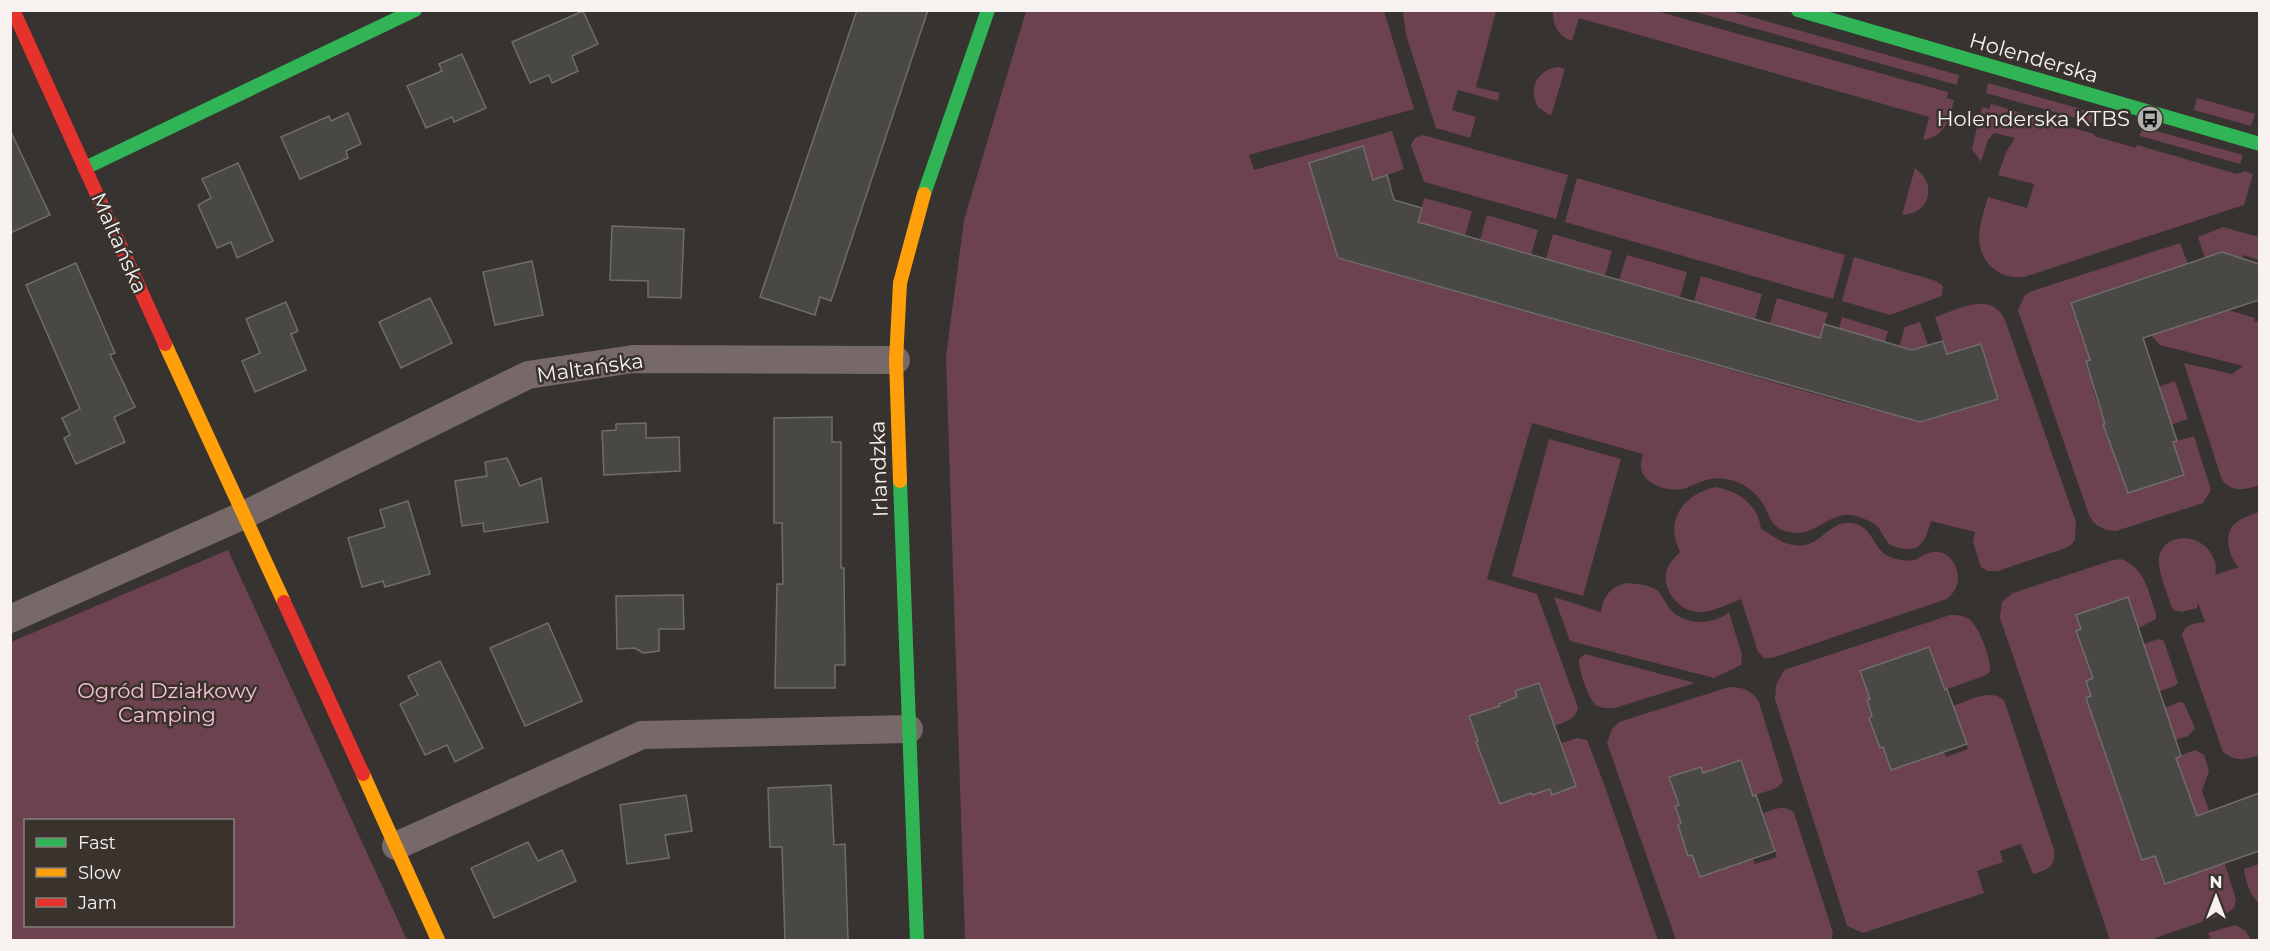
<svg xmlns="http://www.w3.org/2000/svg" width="2270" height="951" font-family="Montserrat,sans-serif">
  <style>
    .green { fill: #6c4150; fill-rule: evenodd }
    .building { fill: #4a4845; stroke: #6f6d6a; stroke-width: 1.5 }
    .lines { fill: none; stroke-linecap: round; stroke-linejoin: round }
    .street { stroke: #776967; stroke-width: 28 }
    .fast { stroke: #30b455; stroke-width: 14 }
    .slow { stroke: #ff9f0a; stroke-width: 14 }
    .jam { stroke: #e5322d; stroke-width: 14 }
    .labels { text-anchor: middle; stroke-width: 5; stroke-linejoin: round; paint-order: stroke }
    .street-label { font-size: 21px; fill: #f7f2ef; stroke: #39322d }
    .poi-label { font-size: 21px; fill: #f7f2ef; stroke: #39322d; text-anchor: end }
    .park-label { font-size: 21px; fill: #f8c2d4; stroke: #39322d }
  </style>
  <rect width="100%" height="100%" fill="#363330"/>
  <!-- green -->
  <g class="green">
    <path d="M1026,11H1384L1414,109L1249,155L1254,170L1392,131L1404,169L1373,180L1362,147L1330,230L1338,258L1843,402L1922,422L1998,399L1947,354L1935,317C1959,309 1991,290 2005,320L2076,522L2075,540L2070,546L2060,550L1998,571H1988L1981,567L1973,542L1975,532L1931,521C1924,547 1917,555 1890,545C1885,540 1882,532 1877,526C1873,522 1867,520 1861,518C1833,504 1817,539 1789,532C1770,528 1771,517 1763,504C1756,491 1740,481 1726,479C1710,476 1700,483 1686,488C1671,493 1644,486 1641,468C1640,464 1642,458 1643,454L1532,423L1487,579L1537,594L1578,707C1576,720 1565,722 1554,726L1539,683L1515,691L1517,697L1499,704L1501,710L1470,717L1478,741L1476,742L1500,804L1519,797L1529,789L1532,795L1550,789L1553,795L1576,786L1561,743L1577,738L1587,740L1604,784L1658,940H965L946,357L964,220Z"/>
    <polygon points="1403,11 1496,11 1476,87 1500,93 1498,101 1458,90 1452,110 1476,117 1470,138 1436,128 1406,35"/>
    <path d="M1553,11H1656L1948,92L1947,98L1954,100C1949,120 1946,136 1923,140L1929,117L1579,18L1572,41C1558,36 1552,25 1553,11Z"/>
    <polygon points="1692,11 1730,11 1959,75 1957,85"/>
    <path d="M1559,67L1565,69L1551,116L1538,107C1527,88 1538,69 1559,67Z"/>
    <polygon points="1988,83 2099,114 2097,124 1986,93"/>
    <polygon points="2197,98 2255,114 2251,126 2194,110"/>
    <path d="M1991,104L2094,134V136L2136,148L2137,145L2237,174L2245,171L2253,174L2244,205L2024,277C2013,278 2002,276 1993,268C1970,248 1981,222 1988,197L2027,208L2034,184L1998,175L2006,152L2015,138L1994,133L1988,140L1981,162L1972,149L1982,107L1989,109Z"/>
    <polygon points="2142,127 2243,155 2240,164 2140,136"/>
    <polygon points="1423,135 1568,175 1556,219 1424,182 1411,145 1415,138"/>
    <path d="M1915,168C1938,184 1930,214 1902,215Z"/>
    <polygon points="1577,178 1845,255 1833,299 1565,222"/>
    <polygon points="1424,198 1472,211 1465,236 1418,222"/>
    <polygon points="1487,215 1538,230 1531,255 1480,240"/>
    <polygon points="2223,227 2259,237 2259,260 2244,255 2242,259 2222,252 2205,258 2198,237"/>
    <polygon points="1553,234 1612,251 1605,276 1546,259"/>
    <path d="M2180,243L2188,264L2071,304L2090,360L2095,389L2093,390L2105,424L2103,425L2128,493L2183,475L2173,442L2194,436L2211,490L2203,503L2116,531C2103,530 2094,526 2089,515L2018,310L2025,295L2032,291Z"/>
    <polygon points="1627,255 1687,272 1680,297 1619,280"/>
    <polygon points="1854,257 1936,281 1943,286 1942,296 1890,315 1842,301"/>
    <polygon points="1701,276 1762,294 1755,319 1694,302"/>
    <polygon points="1777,298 1828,313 1820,338 1770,323"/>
    <path d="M2228,310L2255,318L2254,321L2259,322V485C2245,490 2233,493 2222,480L2184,363L2232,374L2243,366L2160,345L2151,335Z"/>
    <polygon points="1842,317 1888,331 1881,355 1835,342"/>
    <polygon points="1920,322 1933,359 1895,360 1905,327"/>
    <polygon points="2175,381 2188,419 2167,426 2155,388"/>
    <polygon points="1549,439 1621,459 1583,596 1512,576"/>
    <path d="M1715,487C1737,490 1759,505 1761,529C1772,535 1780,543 1794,545C1821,550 1830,516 1856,524C1873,529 1873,548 1888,556C1894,559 1907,562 1914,560C1919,559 1922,555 1926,554C1941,547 1954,557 1957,571C1960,583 1956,591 1947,599L1772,658H1764L1758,652L1741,599C1727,604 1712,613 1697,612C1677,610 1659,586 1668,567C1670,561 1676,557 1680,552C1664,520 1683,495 1715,487Z"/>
    <path d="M2259,512V755C2245,760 2236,762 2223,752L2182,635C2185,624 2195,623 2205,622L2198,603L2197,608L2182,612L2173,610C2168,596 2161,580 2159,565C2155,533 2201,529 2213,557C2216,564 2217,569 2215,575L2239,567C2234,563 2232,558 2230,552C2223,525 2238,519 2259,512Z"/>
    <path d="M228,550L407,940H11V642ZM26,820H232V926H26Z"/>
    <path d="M2121,559C2146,569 2148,591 2156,614V619L2139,628L2128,597L2076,615L2081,629L2077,631L2097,676L2091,696L2086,698L2142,860L2155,856L2165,884L2217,866L2220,849L2236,899L2234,908L2227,913L2150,940H2110L2000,618L2002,602L2013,593L2113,560Z"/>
    <path d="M1627,583C1637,584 1646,584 1655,589C1663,593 1665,605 1672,611C1687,626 1713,625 1729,612L1742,655L1741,665L1714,678L1570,641L1554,597L1601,612C1604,595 1610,587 1627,583Z"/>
    <path d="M1950,615C1956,615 1963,615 1969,619C1979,626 1992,661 1990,672L1984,676L1945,690L1929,647L1860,671L1870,699L1867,700L1880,748L1883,747L1891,770L1944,752L1946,757L1968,749L1953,706C1968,701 1990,688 2004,700L2054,850C2056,867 2047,870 2033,874L2021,844L2000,851L2003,862L1977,871L1984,893L1863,933L1847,926L1775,699L1776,685L1784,670Z"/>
    <polygon points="2158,639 2164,641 2178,683 2175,686 2149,695 2138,663 2149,660 2144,644"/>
    <path d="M1585,654L1695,683L1615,708C1608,708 1601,709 1596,705C1588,699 1578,668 1579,659Z"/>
    <path d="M1729,687C1743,687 1752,690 1759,702L1783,781L1777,788L1753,796L1740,760L1703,773L1700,767L1670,777L1679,805L1681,823L1678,825L1688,856L1692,855L1700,877L1753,859L1755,864L1777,857L1763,813C1774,810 1784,803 1794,813L1829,920L1833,933L1831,940H1676L1607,743L1612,729L1619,722Z"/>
    <polygon points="2180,702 2184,703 2195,728 2188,736 2166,743 2155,711"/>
    <polygon points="2195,750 2204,755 2209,771 2202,791 2209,811 2197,816 2187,788 2171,759"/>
    <path d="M2259,864H2260L2259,903C2249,895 2246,881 2244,869Z"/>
    <polygon points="2235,925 2246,931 2251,940 2211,940 2208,933"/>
  </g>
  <!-- building -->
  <g class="building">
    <polygon points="857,10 928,10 831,301 820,297 815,315 760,297"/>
    <polygon points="583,11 598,44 572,56 578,71 552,83 549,75 530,83 512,42"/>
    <polygon points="462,54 486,108 454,122 452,117 426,128 407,86 442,71 439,64"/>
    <polygon points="348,113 361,144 346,151 348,158 300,179 281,137 329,116 331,121"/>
    <polygon points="10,130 50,215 10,233"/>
    <polygon points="1363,146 1373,180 1387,175 1394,200 1422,208 1418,222 1820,338 1824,324 1912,350 1943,341 1947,354 1981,344 1998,399 1920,422 1338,258 1309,163"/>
    <polygon points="238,163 273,241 237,258 231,242 217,248 198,205 211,198 202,179"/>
    <polygon points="612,226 684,229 681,298 648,297 648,281 610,280"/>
    <polygon points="2222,252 2259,264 2259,300 2143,338 2177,441 2173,442 2184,475 2128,493 2103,424 2105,424 2086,361 2090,360 2071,303"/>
    <polygon points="532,261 543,315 495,325 483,272"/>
    <polygon points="76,263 115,353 110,355 135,407 114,417 125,442 76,464 64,438 70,435 62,418 80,409 26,285"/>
    <polygon points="430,298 452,343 401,368 379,322"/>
    <polygon points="286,302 298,331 291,334 306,370 255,392 242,361 260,353 246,319"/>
    <polygon points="832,417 832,442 841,442 841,568 844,568 845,665 835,665 835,688 775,688 777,584 783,584 782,523 774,523 774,418"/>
    <polygon points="646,423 646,438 679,437 680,471 604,475 602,431 616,430 616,424"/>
    <polygon points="507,458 520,486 541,478 548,522 484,532 483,523 462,526 455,481 487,476 485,462"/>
    <polygon points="408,501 430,574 385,587 383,581 362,587 348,538 385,527 380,510"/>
    <polygon points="683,595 684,629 659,629 659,651 643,653 635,648 617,649 616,596"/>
    <polygon points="2128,597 2181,756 2176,758 2197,816 2259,793 2259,851 2165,884 2155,856 2142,860 2086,698 2091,696 2086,681 2093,678 2076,631 2081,629 2076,615"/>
    <polygon points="548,623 582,701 525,726 490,648"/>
    <polygon points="1929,647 1945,690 1947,689 1967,744 1891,770 1883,747 1880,748 1869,718 1872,716 1867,700 1870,699 1860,671"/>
    <polygon points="440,661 483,748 455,762 447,745 425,755 400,704 418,695 408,676"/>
    <polygon points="1539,683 1576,786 1552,795 1550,789 1532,795 1531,793 1500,804 1476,742 1478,741 1469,716 1500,706 1499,704 1517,697 1515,691"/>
    <polygon points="1741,760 1753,796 1756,795 1775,851 1700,877 1692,855 1688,856 1678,825 1681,823 1675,806 1679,805 1669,777 1701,767 1703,773"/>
    <polygon points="831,785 834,845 845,844 848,940 785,940 782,847 770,847 768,788"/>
    <polygon points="686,795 692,831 665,835 669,858 627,864 620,805"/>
    <polygon points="528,842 538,861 562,850 576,881 494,918 471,868"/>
  </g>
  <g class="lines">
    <!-- street -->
    <g class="street">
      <polyline points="10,619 244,515 528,375 633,359 896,360"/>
      <polyline points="396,846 642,735 909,729"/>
    </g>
    <!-- fast -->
    <g class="fast">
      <polyline points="1798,10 2260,144"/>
      <polyline points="85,168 415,10"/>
      <polyline points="924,194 988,10"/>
      <polyline points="900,481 917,940"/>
    </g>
    <!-- slow -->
    <g class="slow">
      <polyline points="165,344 284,602"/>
      <polyline points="900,481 896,360 900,283 924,194"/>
      <polyline points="363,774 438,940"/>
    </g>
    <!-- jam -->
    <g class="jam">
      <polyline points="13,10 165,344"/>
      <polyline points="284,602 363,774"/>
    </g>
  </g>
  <!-- icons -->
  <defs>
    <symbol id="bus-disc" viewBox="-11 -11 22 22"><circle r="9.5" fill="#b3afac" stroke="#39322d"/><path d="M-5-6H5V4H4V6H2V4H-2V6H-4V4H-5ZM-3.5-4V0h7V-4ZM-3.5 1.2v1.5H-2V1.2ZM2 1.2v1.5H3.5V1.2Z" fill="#111"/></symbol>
  </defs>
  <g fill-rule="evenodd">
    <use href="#bus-disc" x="2135" y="104" width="30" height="30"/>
  </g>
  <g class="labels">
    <!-- street labels -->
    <g class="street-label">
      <text transform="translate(2034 58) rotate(16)" y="7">Holenderska</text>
      <text transform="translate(119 243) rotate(66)" y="7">Maltańska</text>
      <text transform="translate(590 368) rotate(-8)" y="7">Maltańska</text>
      <text transform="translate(879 469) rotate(-92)" y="7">Irlandzka</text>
    </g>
    <!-- poi labels -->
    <g class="poi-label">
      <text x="2130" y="126">Holenderska KTBS</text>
    </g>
    <!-- park labels -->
    <g class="park-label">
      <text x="167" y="698">Ogród Działkowy<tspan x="167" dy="24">Camping</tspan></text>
    </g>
  </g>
  <!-- border -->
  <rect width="2270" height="951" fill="none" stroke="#f7f2ef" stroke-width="24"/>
  <!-- legend -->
  <rect x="24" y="819" width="210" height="108" fill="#39322d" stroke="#857f7b" stroke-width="1.5"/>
  <rect x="36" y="838" width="30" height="9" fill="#30b455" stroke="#857f7b" stroke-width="1.5"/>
  <text x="78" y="849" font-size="18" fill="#f7f2ef">Fast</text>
  <rect x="36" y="868" width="30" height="9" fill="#ff9f0a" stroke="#857f7b" stroke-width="1.5"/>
  <text x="78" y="879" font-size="18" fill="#f7f2ef">Slow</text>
  <rect x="36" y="898" width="30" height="9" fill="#e5322d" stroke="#857f7b" stroke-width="1.5"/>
  <text x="78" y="909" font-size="18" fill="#f7f2ef">Jam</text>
  <!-- north arrow -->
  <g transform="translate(2216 897)" stroke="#39322d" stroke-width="4.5" paint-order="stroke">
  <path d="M0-4.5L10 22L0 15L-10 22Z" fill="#f7f2ef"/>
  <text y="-9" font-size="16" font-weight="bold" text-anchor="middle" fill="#f7f2ef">N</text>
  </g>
</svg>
